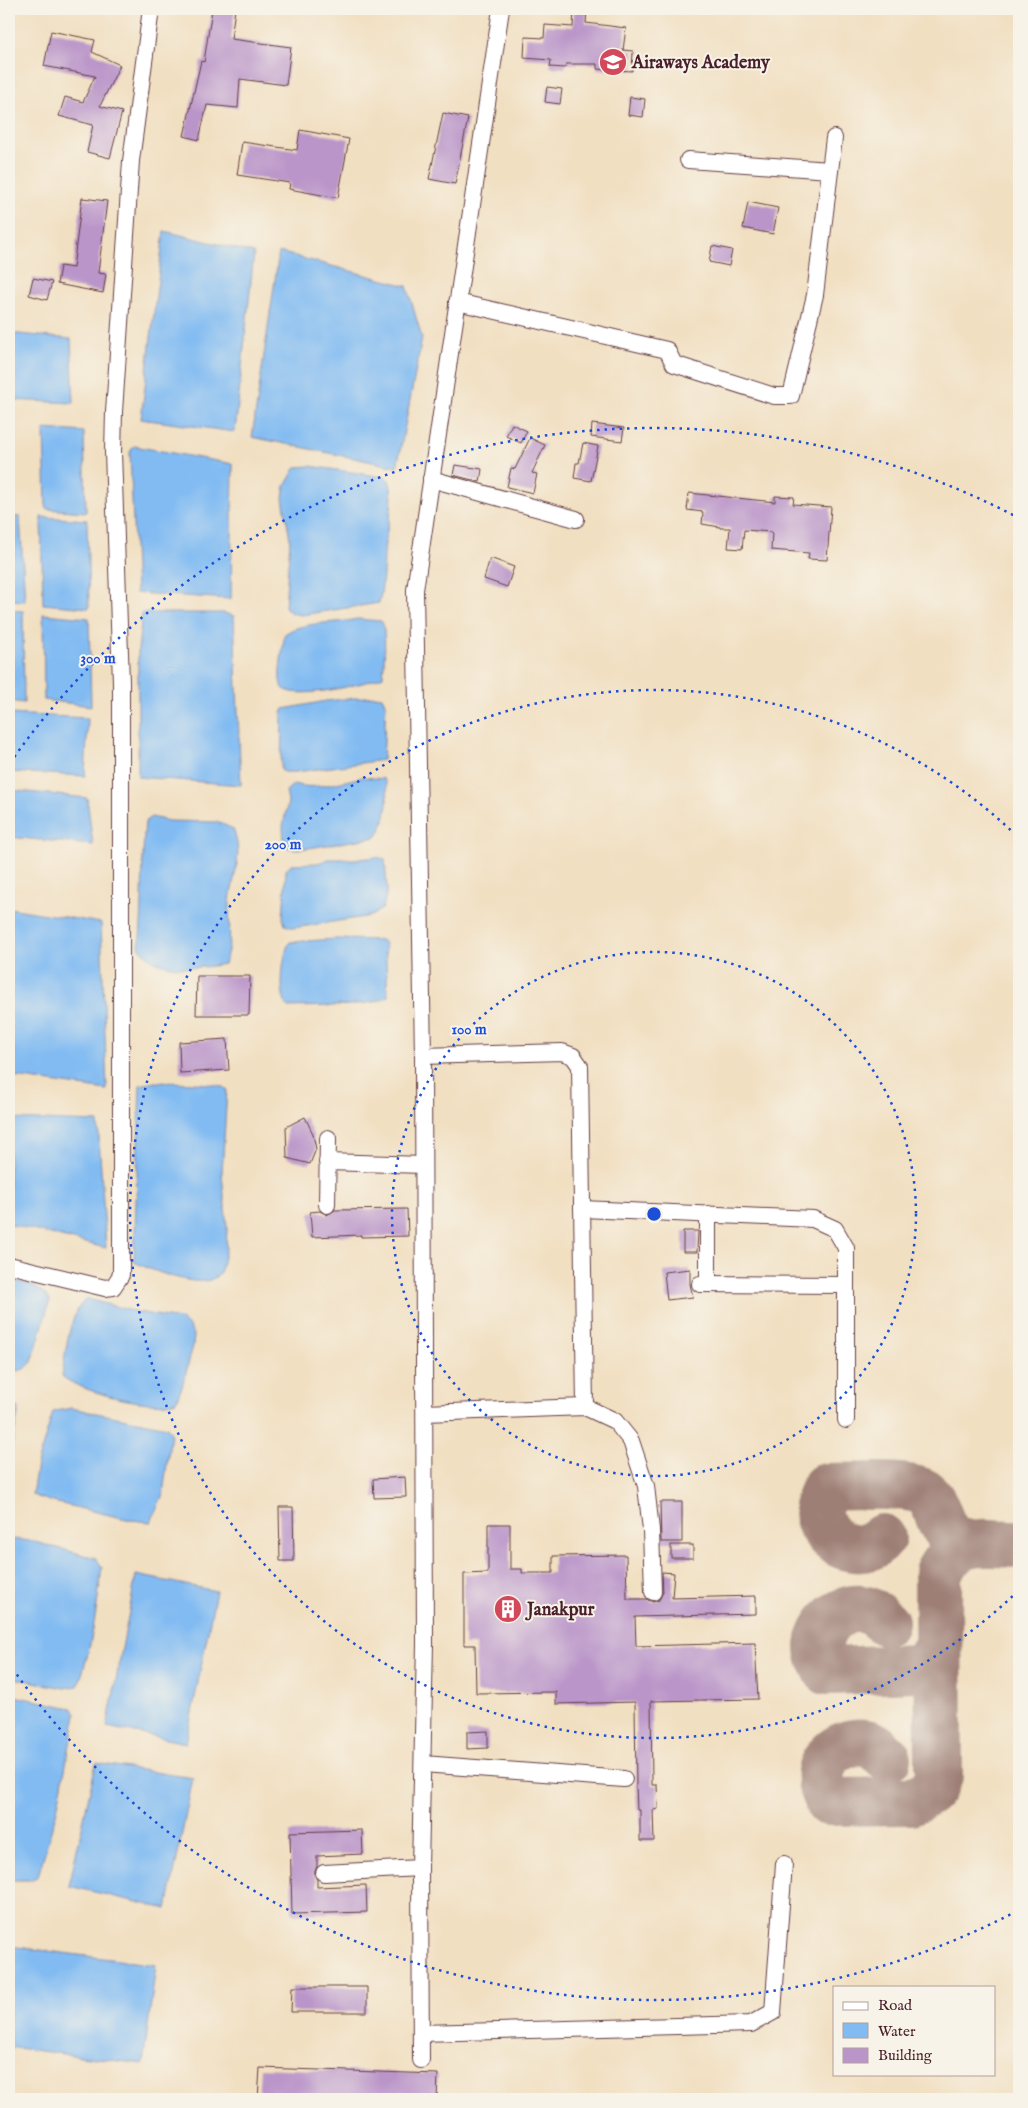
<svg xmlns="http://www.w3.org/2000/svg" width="1028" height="2108" font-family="'IM FELL English',serif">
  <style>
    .water { fill: #81bbf2; stroke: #666d8e }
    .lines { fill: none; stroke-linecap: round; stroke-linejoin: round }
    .taxiway { stroke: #9e7f76; stroke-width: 48 }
    .building { fill: #ba95c9 }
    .minor-casing { stroke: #633c42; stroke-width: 18 }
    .minor { stroke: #fff; stroke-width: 16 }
    .ring { fill: none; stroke: #1d4ed8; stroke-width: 2.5; stroke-dasharray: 2.5 5 }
    .labels { text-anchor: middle; stroke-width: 4; stroke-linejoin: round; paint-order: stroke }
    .poi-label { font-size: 18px; font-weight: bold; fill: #4a1f2b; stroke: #f7f3e8; text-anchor: start }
    .centre { fill: #1d4ed8; stroke: #f7f3e8; stroke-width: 2.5 }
    .ring-label { font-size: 15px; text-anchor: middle; font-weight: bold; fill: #1d4ed8; stroke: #f7f3e8; stroke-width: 4; stroke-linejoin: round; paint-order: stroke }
  </style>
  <rect width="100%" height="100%" fill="#f7f3e8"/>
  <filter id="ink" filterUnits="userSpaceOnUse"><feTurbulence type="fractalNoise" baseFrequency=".02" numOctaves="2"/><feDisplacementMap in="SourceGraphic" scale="10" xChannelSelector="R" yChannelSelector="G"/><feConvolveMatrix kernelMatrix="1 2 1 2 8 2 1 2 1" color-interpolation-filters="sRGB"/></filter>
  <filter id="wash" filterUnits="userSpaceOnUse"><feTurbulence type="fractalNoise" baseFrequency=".0096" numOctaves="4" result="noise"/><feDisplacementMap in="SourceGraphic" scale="20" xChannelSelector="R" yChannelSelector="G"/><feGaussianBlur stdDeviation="1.12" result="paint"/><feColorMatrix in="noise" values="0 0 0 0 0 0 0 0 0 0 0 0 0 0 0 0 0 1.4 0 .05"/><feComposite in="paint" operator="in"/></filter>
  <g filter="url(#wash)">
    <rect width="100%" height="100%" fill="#f1dfc1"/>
    <!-- water -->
    <g class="water">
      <polygon points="164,231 254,253 235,432 141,419"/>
      <polygon points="279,252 407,286 422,338 397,467 252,437"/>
      <polygon points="9,333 71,339 74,403 9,400"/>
      <polygon points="9,425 12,425 14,506 9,506"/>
      <polygon points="44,429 84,432 86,512 46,509"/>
      <polygon points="134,446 233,464 231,599 136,593 130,452"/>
      <path d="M310,466L384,477L389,480C396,501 388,521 385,542C383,562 384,583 379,603L301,615L291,613L285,607L290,539L283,498L285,486L296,467Z"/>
      <polygon points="9,516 20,517 25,601 9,600"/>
      <polygon points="41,517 87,520 89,608 43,604"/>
      <polygon points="9,610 23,611 24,703 9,701"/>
      <polygon points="142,613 224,613 234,616 241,785 138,777 138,650"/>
      <polygon points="43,614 89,618 91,706 44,700"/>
      <path d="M357,619L381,621C387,628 384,665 383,676C369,683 287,704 281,685C277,673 284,648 284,635C299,621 337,624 357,619Z"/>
      <polygon points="375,696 382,697 386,705 383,760 296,772 284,772 281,770 282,713 284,709 326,701"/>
      <polygon points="9,714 88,718 85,776 9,772"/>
      <path d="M363,777L384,779C392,791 385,828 376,837L309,848L293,849L284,846L283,826L288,802L286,791L294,784C315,791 342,781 363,777Z"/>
      <polygon points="9,790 87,798 93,845 9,837"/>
      <path d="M151,817L169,821L218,822L233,829C244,856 233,874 230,902C228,926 233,940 224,964C205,968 167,971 150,958C146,955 143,951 139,947C144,905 141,863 145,822Z"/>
      <polygon points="376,857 385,859 387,890 383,908 371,916 294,928 285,925 283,918 286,870 291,864 318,863 329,859 360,859"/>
      <polygon points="9,908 101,923 107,1090 9,1076"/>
      <path d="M336,939L382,940L385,944L388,996C374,1008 309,1006 288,1007C278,998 282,953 290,942Z"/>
      <path d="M155,1082C169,1083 218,1081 227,1089L222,1173L227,1228L226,1248L220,1274C217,1276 213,1279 210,1280C191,1286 151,1270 134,1262L140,1085Z"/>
      <polygon points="9,1119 98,1122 106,1248 9,1224"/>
      <path d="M9,1280C24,1282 41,1287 50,1300L32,1362C25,1370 19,1372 9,1370Z"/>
      <path d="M87,1299L137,1312L180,1319L189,1326L194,1335L193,1346L182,1387L176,1401C154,1410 79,1392 62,1376C65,1356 69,1310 87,1299Z"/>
      <polygon points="9,1402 19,1408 9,1462"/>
      <polygon points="71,1408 167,1427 171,1433 163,1494 151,1522 131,1520 53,1502 32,1495 37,1464 53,1412"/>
      <path d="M12,1539L31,1541L96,1558L102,1567C97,1607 92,1648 78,1686L64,1688L9,1677V1548Z"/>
      <polygon points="136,1575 216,1591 186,1743 107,1727"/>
      <polygon points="9,1695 72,1708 76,1714 57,1810 38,1876 31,1880 9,1880"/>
      <polygon points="96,1763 193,1778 167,1909 69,1886"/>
      <polygon points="9,1946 156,1965 143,2064 9,2047"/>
    </g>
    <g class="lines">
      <!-- taxiway -->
      <g class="taxiway">
        <path d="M882,1538C878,1541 873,1545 869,1547C841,1555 812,1530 819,1501C820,1497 823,1492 825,1487C847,1487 909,1482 925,1493C940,1504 937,1527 953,1538C958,1541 966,1542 972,1544"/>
        <path d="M885,1622C880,1619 875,1613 869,1611C845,1601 818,1625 819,1649C819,1656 824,1664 827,1671L919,1668L929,1660L938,1646"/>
        <path d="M888,1758C883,1754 878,1747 873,1745C852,1737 826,1749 821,1772C819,1782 824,1793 828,1802L910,1801C927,1795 932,1792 939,1776L938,1573C959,1534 981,1544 1019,1544"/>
      </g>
    </g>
    <g id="blocks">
      <!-- building -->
      <g class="building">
        <polygon points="212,9 235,9 231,39 291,47 286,85 240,79 238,108 207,105 199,140 184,136 201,61 204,62"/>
        <polygon points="574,9 587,9 586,23 626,28 623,50 633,51 632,71 597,69 597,64 566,64 565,68 550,67 551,60 524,58 525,37 544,38 545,25 573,27"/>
        <polygon points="51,31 95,40 92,52 120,65 100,106 122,112 110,158 87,152 93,125 59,116 65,97 83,102 95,76 44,66"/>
        <polygon points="547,87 562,89 560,104 545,102"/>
        <polygon points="630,97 645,99 643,117 628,115"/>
        <polygon points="443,113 468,118 455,184 429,179"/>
        <polygon points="300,130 349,139 338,198 289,189 290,183 237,175 242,142 297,150"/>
        <polygon points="82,198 107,201 98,273 106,274 103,293 57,284 60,266 73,268"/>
        <polygon points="748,202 778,208 773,234 743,228"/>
        <polygon points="712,246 732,250 729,266 709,262"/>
        <polygon points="33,278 52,282 47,300 29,295"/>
        <polygon points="512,424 527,431 521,443 506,436"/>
        <polygon points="592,424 624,428 622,441 591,437"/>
        <polygon points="530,438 545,445 532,473 537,474 533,493 507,487 511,468 515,469"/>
        <polygon points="583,443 598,446 591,481 574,478 576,463 579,463"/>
        <polygon points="455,465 482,469 480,482 453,475"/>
        <polygon points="689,493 775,502 775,496 794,497 793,504 831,507 827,560 808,559 809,553 771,550 772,532 744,530 742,549 728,548 730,528 720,528 720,527 702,524 703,512 687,510"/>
        <polygon points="490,558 514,567 507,587 484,579"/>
        <polygon points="197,976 250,976 249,1015 196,1015"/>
        <polygon points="227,1039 229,1070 180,1073 179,1042"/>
        <polygon points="305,1117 313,1134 316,1149 310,1164 287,1158 286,1127"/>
        <polygon points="407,1209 408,1236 361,1237 361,1235 312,1237 310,1212 320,1211 327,1215 335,1210"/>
        <polygon points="683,1231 698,1231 697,1252 683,1252"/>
        <polygon points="690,1269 690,1284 693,1297 667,1300 664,1272"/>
        <polygon points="405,1477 406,1497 374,1498 373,1479"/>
        <polygon points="660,1502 682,1502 682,1542 661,1542"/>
        <polygon points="279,1507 293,1507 294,1561 280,1561"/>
        <polygon points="488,1524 510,1524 510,1569 522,1569 522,1573 553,1573 553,1556 626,1555 627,1599 646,1599 653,1602 659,1600 663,1592 662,1572 674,1573 672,1598 756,1596 756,1614 635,1617 636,1646 755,1643 758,1699 651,1701 652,1785 657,1785 658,1809 653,1810 654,1841 640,1841 640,1810 637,1810 636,1786 635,1702 556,1704 556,1692 476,1693 475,1645 464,1645 464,1574 488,1573"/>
        <rect x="671" y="1545" width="22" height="13"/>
        <polygon points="488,1731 488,1748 467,1749 467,1732"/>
        <polygon points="362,1830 363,1854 317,1856 317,1866 314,1874 317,1880 317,1887 366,1885 367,1912 292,1914 290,1832"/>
        <polygon points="292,1987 367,1987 367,2012 291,2012"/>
        <polygon points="260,2068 438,2074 437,2099 258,2099"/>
      </g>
    </g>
  </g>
  <g filter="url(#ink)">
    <use href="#blocks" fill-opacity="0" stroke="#633c42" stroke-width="1"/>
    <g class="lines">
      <defs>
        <g id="minor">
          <polyline points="501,9 415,590 423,1056 562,1052 573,1056 580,1066 585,1407"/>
          <polyline points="688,160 830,170"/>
          <polyline points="457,302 667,350 674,364 774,396 791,396 815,295 834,138"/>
          <polyline points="431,479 576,519"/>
          <polyline points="327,1162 423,1165"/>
          <polyline points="327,1205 328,1138"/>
          <polyline points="582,1209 813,1219 835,1229 846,1248 846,1420"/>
          <polyline points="708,1214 708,1284"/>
          <polyline points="9,1265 105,1288 113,1287 121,1275 121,682 113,452 114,412 131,161 151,9"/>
          <polyline points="700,1284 846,1285"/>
          <polyline points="425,1413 585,1407 615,1421 631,1441 646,1486 651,1530 653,1592"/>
          <polyline points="423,1764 624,1779"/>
          <polyline points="324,1873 420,1868"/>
          <polyline points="421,2033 751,2024 773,2012 784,1864"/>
          <polyline points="421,2060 420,1868 425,1644 423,1056"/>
        </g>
      </defs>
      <!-- minor casing -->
      <use href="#minor" class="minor-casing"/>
      <!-- minor -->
      <use href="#minor" class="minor"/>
    </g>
  </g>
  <!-- distance rings -->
  <g class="ring">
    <circle cx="654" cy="1214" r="262"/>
    <path d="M1018 1591A524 524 0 1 1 1018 837"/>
    <path d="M1017 1911A786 786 0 0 1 10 1665M10 763A786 786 0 0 1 1017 517"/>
  </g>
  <!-- icons -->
  <defs>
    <symbol id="school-disc" viewBox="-11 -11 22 22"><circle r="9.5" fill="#d1495b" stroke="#f7f3e8"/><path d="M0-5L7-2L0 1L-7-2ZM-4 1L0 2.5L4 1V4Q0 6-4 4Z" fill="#fff"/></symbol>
    <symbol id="building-disc" viewBox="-11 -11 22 22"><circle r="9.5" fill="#d1495b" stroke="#f7f3e8"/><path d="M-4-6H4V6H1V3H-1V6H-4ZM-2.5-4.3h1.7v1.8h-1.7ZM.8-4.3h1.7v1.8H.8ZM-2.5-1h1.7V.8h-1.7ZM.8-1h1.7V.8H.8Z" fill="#fff"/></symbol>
  </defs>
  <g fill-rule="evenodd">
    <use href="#school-disc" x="597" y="46" width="32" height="32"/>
    <use href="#building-disc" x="492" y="1593" width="32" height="32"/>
  </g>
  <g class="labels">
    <!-- poi labels -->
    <g class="poi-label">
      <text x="632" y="68">Airaways Academy</text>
      <text x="527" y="1615">Janakpur</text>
    </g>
  </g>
  <circle cx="654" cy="1214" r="8" class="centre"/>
  <g class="ring-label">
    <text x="98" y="663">300 m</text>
    <text x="283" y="849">200 m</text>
    <text x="469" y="1034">100 m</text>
  </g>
  <!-- margin -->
  <rect width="1028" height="2108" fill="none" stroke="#f7f3e8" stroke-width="30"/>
  <!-- legend -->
  <rect x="833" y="1986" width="162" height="90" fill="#f7f3e8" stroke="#b29e9c"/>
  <rect x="843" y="2002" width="25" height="8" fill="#ffffff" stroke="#b29e9c"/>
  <text x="878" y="2010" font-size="15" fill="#4a1f2b">Road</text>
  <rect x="843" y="2023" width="25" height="15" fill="#81bbf2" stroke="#b29e9c"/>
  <text x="878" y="2036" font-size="15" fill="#4a1f2b">Water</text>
  <rect x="843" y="2048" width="25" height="15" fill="#ba95c9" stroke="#b29e9c"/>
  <text x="878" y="2060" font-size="15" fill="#4a1f2b">Building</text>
</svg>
